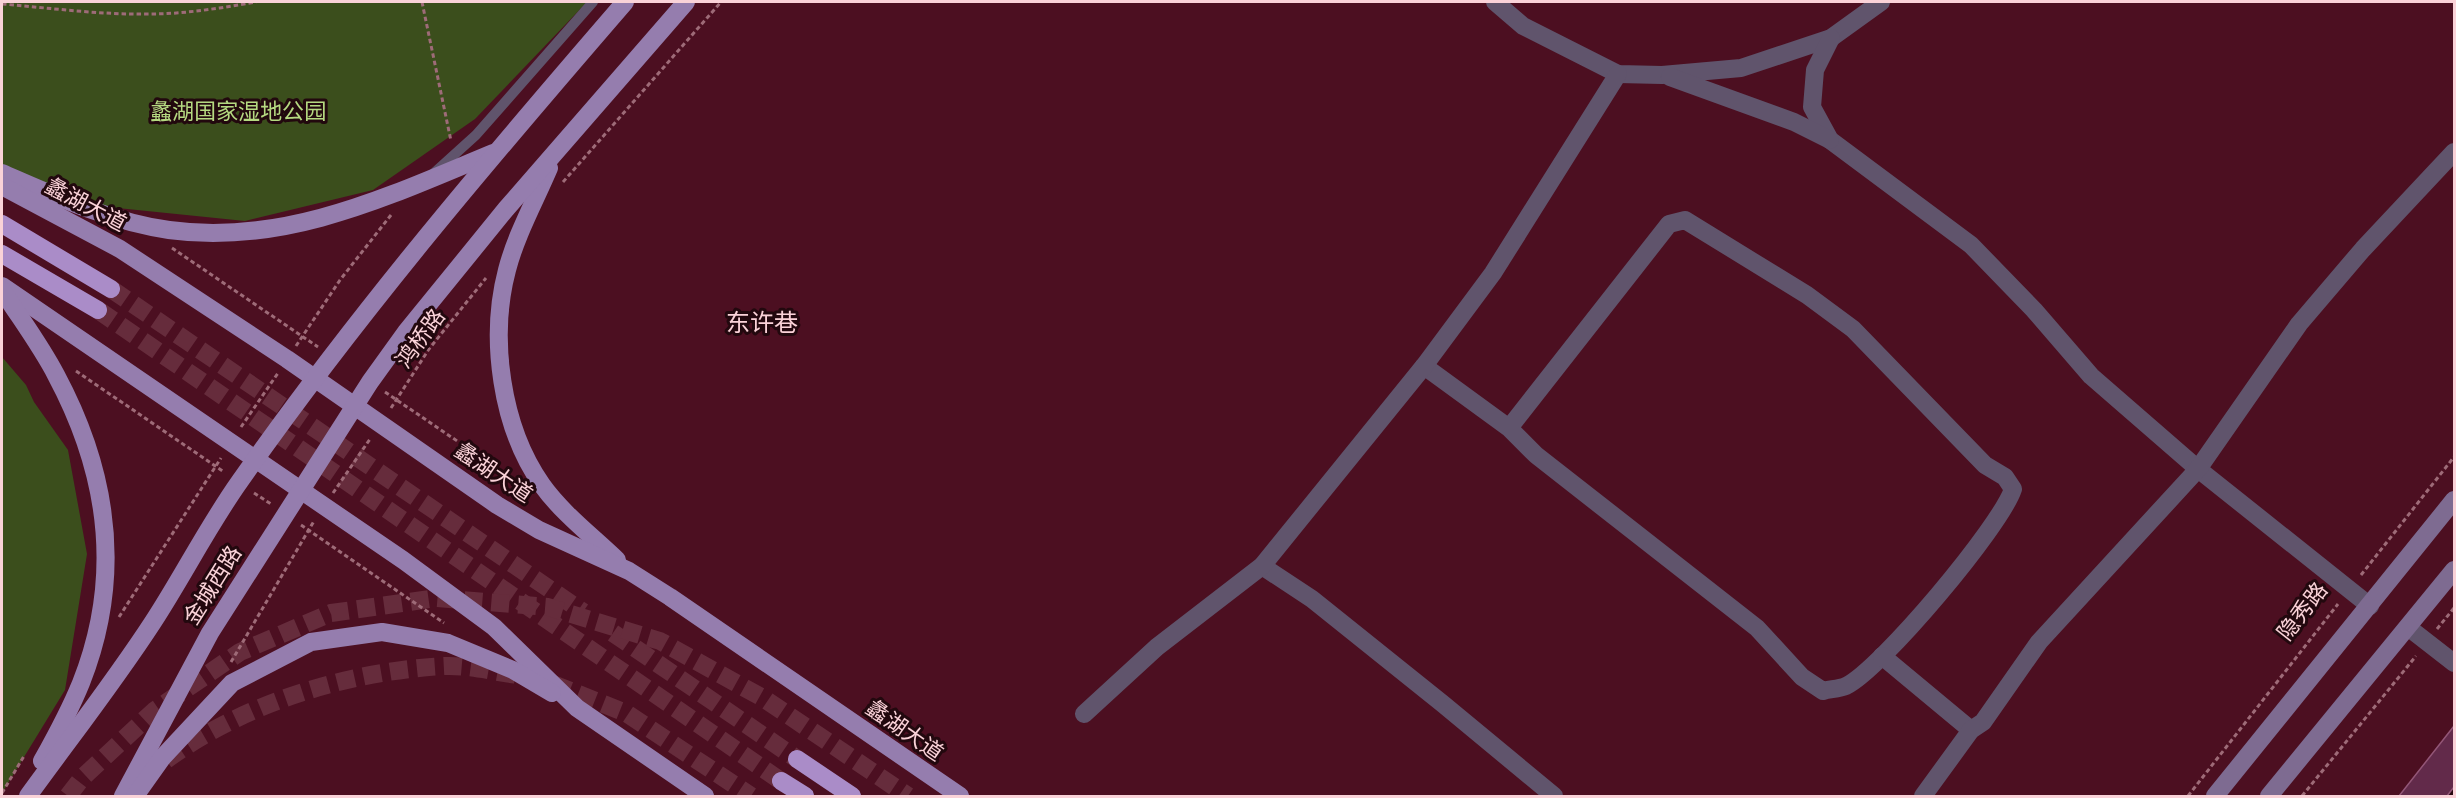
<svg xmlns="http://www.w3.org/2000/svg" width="2456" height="798" font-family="Mulish,'Noto Sans SC',sans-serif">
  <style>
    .green { fill: #3b4e1c }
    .shadow { fill: #0007 }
    .building { fill: #622a4a; stroke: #935677; stroke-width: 1.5 }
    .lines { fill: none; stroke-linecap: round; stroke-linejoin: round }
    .highway-tunnel { stroke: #662c3c; stroke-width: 18; stroke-dasharray: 18 9; stroke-linecap: butt }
    .path { stroke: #9e6b78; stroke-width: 3; stroke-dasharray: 4.5 3; stroke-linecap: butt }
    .lane { stroke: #60546c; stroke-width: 10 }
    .street { stroke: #60546c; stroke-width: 18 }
    .secondary { stroke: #7e6b91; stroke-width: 18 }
    .primary { stroke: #957dae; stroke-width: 18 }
    .highway { stroke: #aa8cc8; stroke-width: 18 }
    .labels { text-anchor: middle; stroke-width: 6; stroke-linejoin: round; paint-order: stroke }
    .park-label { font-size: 22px; fill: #b5d981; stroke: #22080e }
    .street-label { font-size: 22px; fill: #fad2d8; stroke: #22080e }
    .neighbourhood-label { font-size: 24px; fill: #fad2d8; stroke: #22080e }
  </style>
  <rect width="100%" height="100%" fill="#4c0f21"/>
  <!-- green -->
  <g class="green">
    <polygon points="2,2 587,2 475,119 373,190 245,221 88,205 2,164"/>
    <polygon points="2,357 26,385 34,402 68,450 87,554 65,690 2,793"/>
  </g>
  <!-- shadow -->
  <polygon class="shadow" points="2454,729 2454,796 2401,796"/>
  <!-- building -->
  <polygon class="building" points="2454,726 2454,787 2447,796 2399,796"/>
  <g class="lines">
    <!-- highway-tunnel -->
    <g class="highway-tunnel">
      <polyline points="111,289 583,612"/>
      <polyline points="98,310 781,781"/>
      <polyline points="613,633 797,759"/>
      <polyline points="553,684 626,713 751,796"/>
      <path d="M166,760C244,703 349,671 445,666C468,665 494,672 518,675"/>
      <polyline points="68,796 82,778 154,711 240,652 331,613 437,598 548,607 660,641 763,698 908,796"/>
    </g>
    <!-- path -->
    <g class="path">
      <polyline points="422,2 451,141"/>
      <path d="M2,4C51,8 100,15 150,14C185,14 221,8 256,2"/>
      <polyline points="563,182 721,2"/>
      <polyline points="172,248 318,347"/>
      <polyline points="296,346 340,280 391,215"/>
      <polyline points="76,371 224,472"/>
      <polyline points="385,392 519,483"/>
      <polyline points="391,408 429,349 486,278"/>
      <polyline points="241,427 278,373"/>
      <polyline points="254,493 271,504"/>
      <polyline points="333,493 370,439"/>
      <polyline points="301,525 444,623"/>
      <polyline points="2361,575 2454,457"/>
      <polyline points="119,617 221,458"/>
      <polyline points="2437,629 2454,608"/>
      <polyline points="231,662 314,521"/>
      <polyline points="2,793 24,756"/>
      <polyline points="2188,796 2338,604"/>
      <polyline points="2302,796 2416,656"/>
    </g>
    <!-- lane -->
    <polyline class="lane" points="434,173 476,135 593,2"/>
    <!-- street -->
    <g class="street">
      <polyline points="1495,2 1523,26 1618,74 1662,75 1741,68 1831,38 1881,2"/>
      <polyline points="1831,38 1815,70 1812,107 1830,140 1971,245 2034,310 2091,376 2198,469 2370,606"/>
      <polyline points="1670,77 1794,122 1830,140"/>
      <path d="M1424,366L1509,428L1536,455L1757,628L1802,677L1823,691C1830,689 1839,689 1846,686C1881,669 2001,526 2013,489L2005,477L1985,465L1853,329L1807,295L1685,220L1669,224L1509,428"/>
      <polyline points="1262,566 1312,599 1443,704 1554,796"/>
      <polyline points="2409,628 2454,663"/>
      <polyline points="1882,656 1971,730"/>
      <polyline points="1084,714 1157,647 1262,566 1424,366 1493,273 1618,74"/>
      <polyline points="1923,796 1971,730 1983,722 2039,642 2198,469 2299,324 2363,249 2454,152"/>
    </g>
    <!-- secondary -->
    <g class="secondary">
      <polyline points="2215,796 2454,500"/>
      <polyline points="2269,796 2454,570"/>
    </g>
    <!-- primary -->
    <g class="primary">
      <path d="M549,168C535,201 516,235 507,270C489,338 501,427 542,485C562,513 592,536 617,560"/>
      <path d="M2,173C55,196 111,222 169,230C285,246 389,196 493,153"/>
      <polyline points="2,186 120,249 287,359 497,505 539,530 629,571 670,597 960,796"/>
      <polyline points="2,286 403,560 494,627 577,708 705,796"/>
      <path d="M2,290C20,318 41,346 56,375C109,474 123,577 81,683C70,710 56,736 42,761"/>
      <path d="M28,796C70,738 114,682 153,622C183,576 208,526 240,481C358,313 491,157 625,2"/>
      <polyline points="123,796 210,633 370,382 406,332 506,209 686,2"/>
      <polyline points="135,796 162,758 232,683 311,642 382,632 448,643 513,670 552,693"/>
    </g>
    <!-- highway -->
    <g class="highway">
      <polyline points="2,224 111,289"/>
      <polyline points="2,254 98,310"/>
      <polyline points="797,759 852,796"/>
      <polyline points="781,781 805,796"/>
    </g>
  </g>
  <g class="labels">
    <!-- park labels -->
    <g class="park-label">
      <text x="238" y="119">蠡湖国家湿地公园</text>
    </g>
    <!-- street labels -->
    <g class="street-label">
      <text transform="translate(86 204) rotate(28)" y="8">蠡湖大道</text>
      <text transform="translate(420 338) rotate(-54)" y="8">鸿桥路</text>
      <text transform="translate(494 472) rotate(34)" y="8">蠡湖大道</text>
      <text transform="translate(212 585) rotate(-58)" y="8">金城西路</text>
      <text transform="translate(2302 611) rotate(-52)" y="8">隐秀路</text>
      <text transform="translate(905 730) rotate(35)" y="8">蠡湖大道</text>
    </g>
    <!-- neighbourhood labels -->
    <g class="neighbourhood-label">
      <text x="762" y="331">东许巷</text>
    </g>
  </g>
  <!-- border -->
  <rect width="2456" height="798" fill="none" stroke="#fad2d8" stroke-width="6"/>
</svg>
